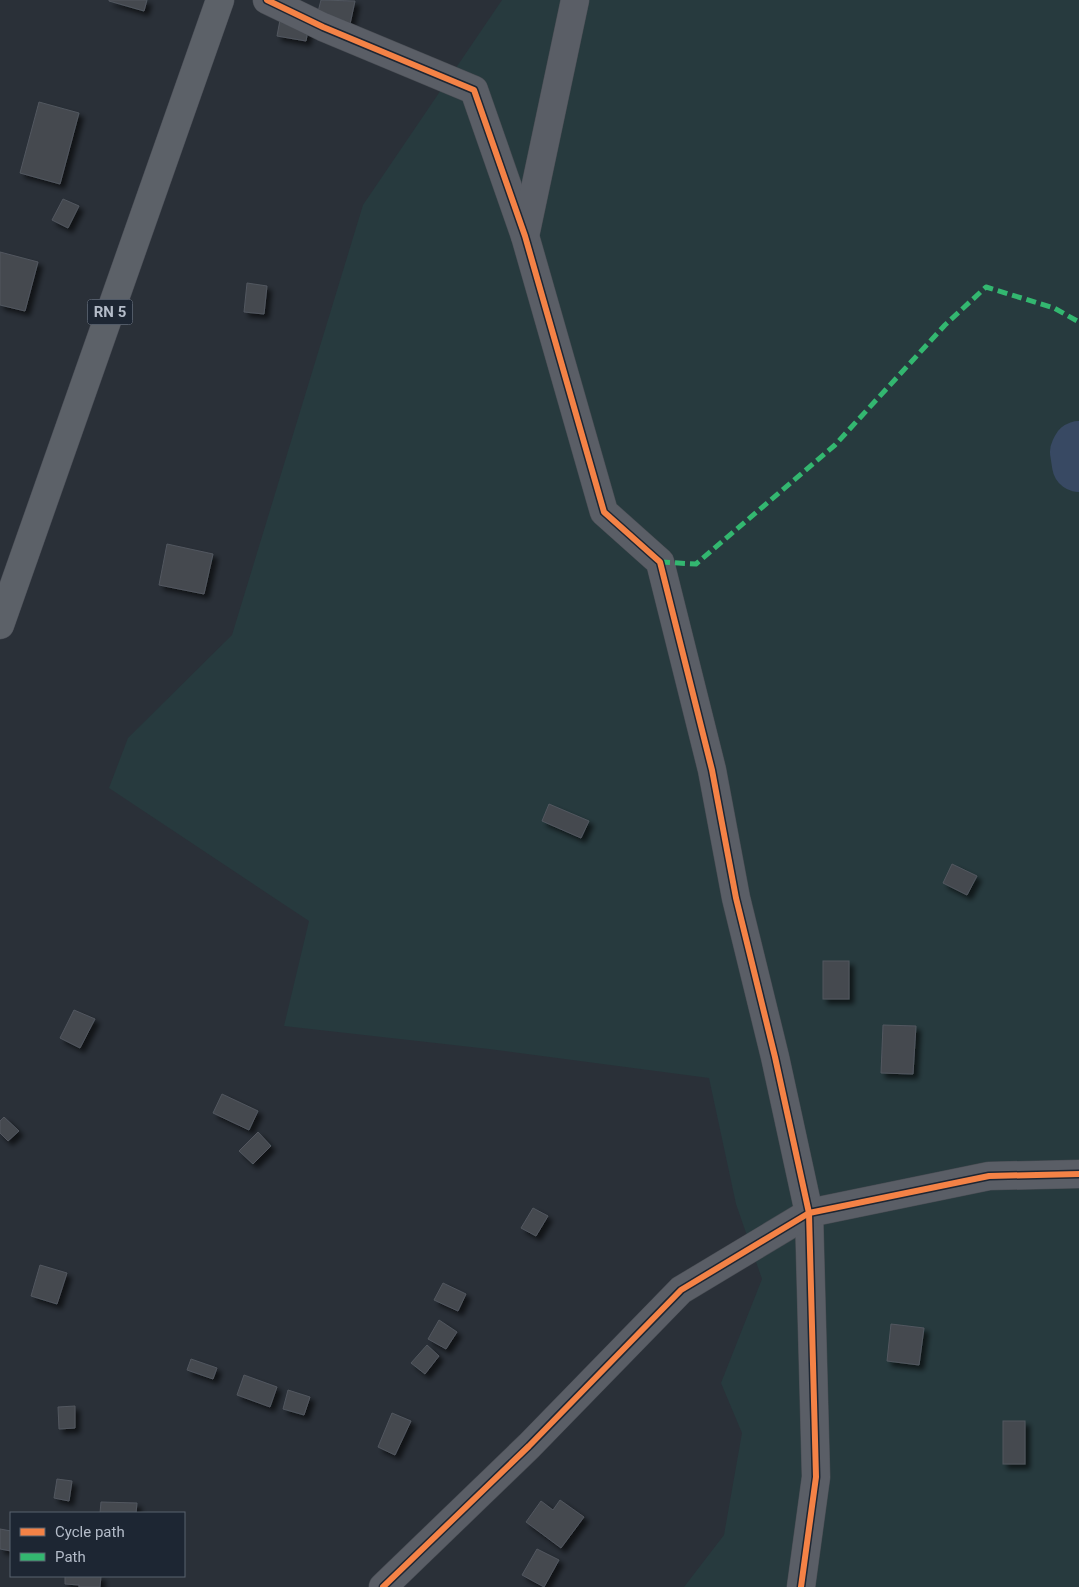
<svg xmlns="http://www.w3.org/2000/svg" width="1079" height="1587" font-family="Roboto,sans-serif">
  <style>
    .green { fill: #273a3e }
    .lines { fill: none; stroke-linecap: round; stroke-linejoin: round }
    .river { stroke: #384963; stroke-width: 54 }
    .building { fill: #444950; stroke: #52575f; filter: url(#shadow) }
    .minor-casing { stroke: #484c53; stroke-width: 29 }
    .major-casing { stroke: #484c55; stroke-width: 29 }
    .minor { stroke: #5a5e66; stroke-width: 28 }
    .major { stroke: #5c6168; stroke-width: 28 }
    .quiet { stroke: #33b770; stroke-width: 5; stroke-dasharray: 10 5; stroke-linecap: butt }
    .cycleway-casing { stroke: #1d2633; stroke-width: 9 }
    .cycleway { stroke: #f48246; stroke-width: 6 }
    .labels { text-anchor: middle; stroke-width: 4.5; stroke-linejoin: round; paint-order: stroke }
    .shield { fill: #1d2633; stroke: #878f9c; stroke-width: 1 }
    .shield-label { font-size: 15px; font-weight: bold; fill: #b4bcc9 }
  </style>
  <defs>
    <filter id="shadow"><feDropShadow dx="4.5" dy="4.5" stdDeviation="2.5" flood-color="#0009"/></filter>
  </defs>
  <rect width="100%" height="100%" fill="#2a3038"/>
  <!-- green -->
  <polygon class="green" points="502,0 1079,0 1079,1587 684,1587 724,1535 742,1433 721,1383 762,1279 736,1204 709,1078 489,1049 284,1026 309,921 109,788 128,738 232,635 363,205"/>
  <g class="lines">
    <!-- river -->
    <polyline class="river" points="1079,448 1077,452 1079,465"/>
  </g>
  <!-- building -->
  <g class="building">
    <polygon points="109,0 147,0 144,11 109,1"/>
    <polygon points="321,0 355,1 350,24 317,16"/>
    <polygon points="280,20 309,25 306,41 277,36"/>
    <polygon points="39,102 79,113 60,184 20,173"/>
    <polygon points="63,199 79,206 68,228 52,220"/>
    <polygon points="0,252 38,262 25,311 0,305"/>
    <polygon points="247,283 267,286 264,314 244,312"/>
    <polygon points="167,544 213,554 204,594 159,585"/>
    <polygon points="549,804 589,821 581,838 542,821"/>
    <polygon points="952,864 977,876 967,895 943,883"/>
    <rect x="823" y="961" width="26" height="38"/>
    <polygon points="74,1010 95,1019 80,1048 60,1038"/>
    <polygon points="883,1025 916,1026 913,1074 881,1073"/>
    <polygon points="222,1094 258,1111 249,1130 213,1113"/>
    <polygon points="4,1117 19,1131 8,1141 0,1133 0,1121"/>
    <polygon points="258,1132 271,1146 253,1164 239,1151"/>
    <polygon points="533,1208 548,1216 536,1236 521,1228"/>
    <polygon points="40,1265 67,1273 57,1304 31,1296"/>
    <polygon points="443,1283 466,1294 458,1311 434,1300"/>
    <polygon points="439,1320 457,1332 446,1349 428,1339"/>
    <polygon points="891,1324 924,1328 919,1365 887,1361"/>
    <polygon points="427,1345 439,1356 425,1374 411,1363"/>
    <polygon points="191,1359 217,1368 213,1379 187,1370"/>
    <polygon points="244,1375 277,1387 270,1407 237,1395"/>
    <polygon points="288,1390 310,1397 304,1415 283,1409"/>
    <polygon points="75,1406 75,1428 59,1429 58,1407"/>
    <polygon points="392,1413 411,1421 395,1455 378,1447"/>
    <rect x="1003" y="1421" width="22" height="43"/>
    <polygon points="57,1479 72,1481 69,1501 54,1498"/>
    <polygon points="560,1500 584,1517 561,1548 526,1522 541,1501 553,1510"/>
    <polygon points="101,1502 137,1503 136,1513 100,1513"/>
    <polygon points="0,1529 11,1531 11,1551 0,1549"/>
    <polygon points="537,1549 559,1560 544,1587 522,1575"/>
    <polygon points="65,1576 101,1576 100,1587 79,1587 79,1585 65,1584"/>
  </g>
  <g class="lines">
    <defs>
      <g id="minor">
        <polyline points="267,0 323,27 474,90 525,236 604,512 660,562 712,770 736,898 775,1057 809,1213 816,1477 801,1587"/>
        <polyline points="525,236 575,0"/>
        <polyline points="383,1587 529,1446 681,1290 809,1213 989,1176 1079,1174"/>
      </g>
      <polyline id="major" points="0,625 220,0"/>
    </defs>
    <!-- minor casing -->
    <use href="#minor" class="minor-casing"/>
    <!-- major casing -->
    <use href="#major" class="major-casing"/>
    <!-- minor -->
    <use href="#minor" class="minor"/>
    <!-- major -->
    <use href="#major" class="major"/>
    <!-- quiet -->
    <polyline class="quiet" points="660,562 696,564 835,445 945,325 986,287 1054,308 1079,322"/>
    <defs>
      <g id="cycleway">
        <polyline points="267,0 323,27 474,90 525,236 604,512 660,562 712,770 736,898 775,1057 809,1213 816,1477 801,1587"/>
        <polyline points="383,1587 529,1446 681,1290 809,1213 989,1176 1079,1174"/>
      </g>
    </defs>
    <!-- cycleway casing -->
    <use href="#cycleway" class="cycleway-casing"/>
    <!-- cycleway -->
    <use href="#cycleway" class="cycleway"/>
  </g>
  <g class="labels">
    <!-- shield labels -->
    <rect class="shield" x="87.5" y="299.5" width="45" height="25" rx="4"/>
    <g class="shield-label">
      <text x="110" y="317">RN 5</text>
    </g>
  </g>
  <!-- legend -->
  <rect x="10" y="1512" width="175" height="65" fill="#1d2633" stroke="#59626f"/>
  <rect x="20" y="1528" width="25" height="8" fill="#f48246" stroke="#59626f"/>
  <text x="55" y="1537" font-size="15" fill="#b4bcc9">Cycle path</text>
  <rect x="20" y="1553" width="25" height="8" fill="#33b770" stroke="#59626f"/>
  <text x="55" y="1562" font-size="15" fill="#b4bcc9">Path</text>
</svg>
